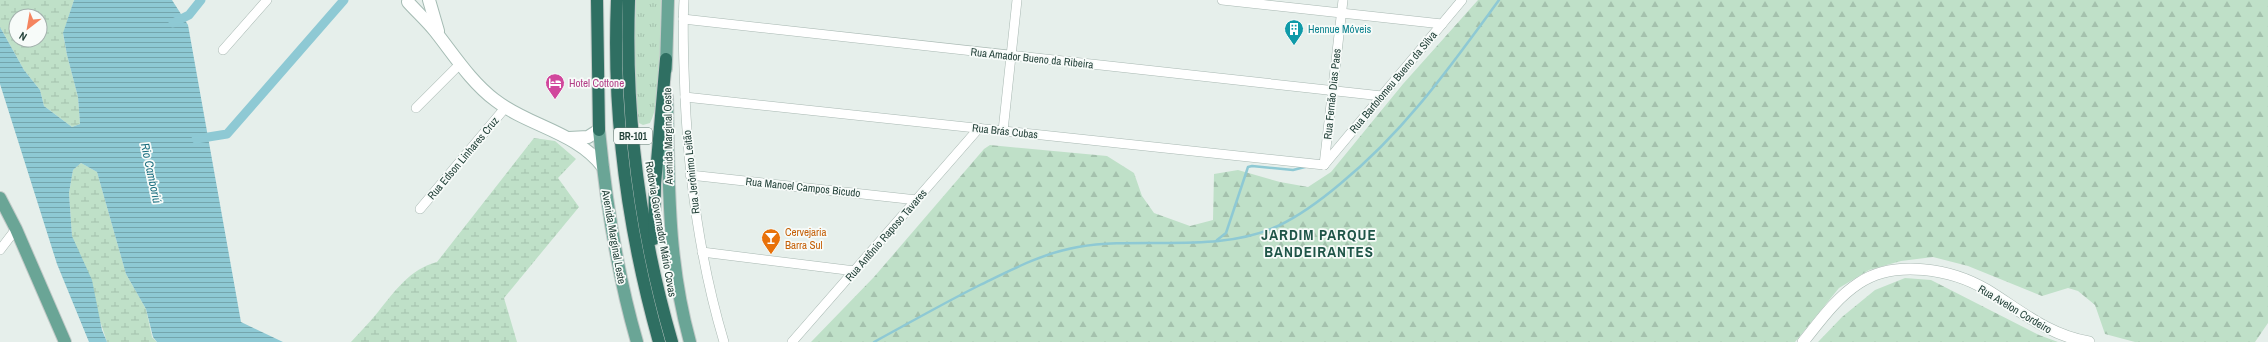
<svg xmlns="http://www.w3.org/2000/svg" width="2268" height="342" font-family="'Archivo Narrow',sans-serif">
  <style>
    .grass { fill: url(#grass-tufts) }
    .forest { fill: url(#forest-firs) }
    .wetland { fill: url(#wetland-marsh); fill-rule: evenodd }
    .water { fill: url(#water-rules) }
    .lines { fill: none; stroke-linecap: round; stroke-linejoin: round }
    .stream { stroke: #8ec9d4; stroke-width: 2.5 }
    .canal { stroke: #8ec9d4; stroke-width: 9 }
    .minor-casing { stroke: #a8b8b2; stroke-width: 10 }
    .tertiary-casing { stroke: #a8b8b2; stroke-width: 12 }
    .secondary-casing { stroke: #a4bbb3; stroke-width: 14 }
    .primary-casing { stroke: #c2cac8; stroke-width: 14 }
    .motorway-casing { stroke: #c2cac8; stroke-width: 14 }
    .minor { stroke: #fff; stroke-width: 9 }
    .tertiary { stroke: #fff; stroke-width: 11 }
    .secondary { stroke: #fff; stroke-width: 12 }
    .primary { stroke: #6aa596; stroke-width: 12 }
    .motorway { stroke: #2f6f62; stroke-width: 12 }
    .labels { text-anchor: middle; stroke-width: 3.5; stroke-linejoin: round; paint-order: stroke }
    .shield { fill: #f7fbf9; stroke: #637a73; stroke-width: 1 }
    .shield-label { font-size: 10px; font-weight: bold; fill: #24423a }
    .culture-label { font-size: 11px; fill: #0d838f; stroke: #f7fbf9; text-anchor: start }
    .street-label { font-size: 11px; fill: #24423a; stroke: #f7fbf9 }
    .hotel-label { font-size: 11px; fill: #b23c85; stroke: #f7fbf9; text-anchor: start }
    .food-label { font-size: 11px; fill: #c56008; stroke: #f7fbf9; text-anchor: start }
    .water-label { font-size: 12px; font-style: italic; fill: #1c6f80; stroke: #f7fbf9 }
    .district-label { font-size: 15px; font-weight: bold; letter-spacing: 1px; fill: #1f5548; stroke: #f7fbf9 }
  </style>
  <defs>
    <pattern id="grass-tufts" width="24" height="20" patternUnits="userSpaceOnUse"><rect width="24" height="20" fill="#bfe0c8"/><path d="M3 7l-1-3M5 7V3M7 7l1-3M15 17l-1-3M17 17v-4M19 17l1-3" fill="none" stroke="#a4c1ad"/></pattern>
    <pattern id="forest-firs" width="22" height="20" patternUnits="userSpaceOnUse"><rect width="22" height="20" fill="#bfe0c8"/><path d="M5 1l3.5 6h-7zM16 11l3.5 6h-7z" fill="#a4c1ad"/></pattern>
    <pattern id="wetland-marsh" width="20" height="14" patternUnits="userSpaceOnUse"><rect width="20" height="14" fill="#bfe0c8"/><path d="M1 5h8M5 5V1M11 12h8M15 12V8" fill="none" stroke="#a4c1ad"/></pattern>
    <pattern id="water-rules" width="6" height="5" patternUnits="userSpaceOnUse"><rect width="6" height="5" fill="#8ec9d4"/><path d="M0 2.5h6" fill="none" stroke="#74a5ad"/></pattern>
  </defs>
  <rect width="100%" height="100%" fill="#e6efeb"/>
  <!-- grass -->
  <path class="grass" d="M636,0H661C660,28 663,101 650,123L643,125L639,123C631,83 635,41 636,0Z"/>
  <!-- forest -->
  <g class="forest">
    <polygon points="1478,0 2268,0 2268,323 2255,342 2135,342 2105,334 2095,305 2078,291 2068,288 2042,296 1968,266 1933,257 1901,261 1869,270 1839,288 1795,342 811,342 874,277 984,149 990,145 1107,156 1134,173 1142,196 1154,213 1190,226 1213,220 1214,174 1238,170 1280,182 1308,187 1331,172 1403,84"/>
    <polygon points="1905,278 1931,280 2039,335 2058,342 1818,342 1842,317 1875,290"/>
  </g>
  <!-- wetland -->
  <g class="wetland">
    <path d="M0,0H74L63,34L67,55L78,97L80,124L72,127L44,106L40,90L24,70L0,27ZM16,16H40V40H16Z"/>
    <path d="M534,138L555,141L576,159L558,178L579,207L504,298L517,342H351C360,332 370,322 378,312C395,291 410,269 437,262Z"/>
    <polygon points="81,163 97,172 126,274 146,309 152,337 157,342 107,342 72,236 69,193 73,170"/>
  </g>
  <!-- water -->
  <polygon class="water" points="74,0 172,0 188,25 241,322 283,342 157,342 153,337 146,309 126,274 97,172 81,163 73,170 69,193 72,236 92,280 102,330 107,342 89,342 57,264 0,84 0,27 24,70 40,90 44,106 72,127 80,124 78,97 67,55 63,33"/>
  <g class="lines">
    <!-- stream -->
    <g class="stream">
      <polyline points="1217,240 1226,233 1248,167 1252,166 1293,170 1309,166"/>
      <path d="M874,342C909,323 944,303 980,285C1011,270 1043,253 1078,247C1143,236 1216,254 1278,226C1301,215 1321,200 1340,184C1405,131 1450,67 1499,0"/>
    </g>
    <!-- canal -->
    <g class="canal">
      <polyline points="173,23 189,15 201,0"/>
      <polyline points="196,139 227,134 344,0"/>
    </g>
    <defs>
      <g id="minor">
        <path d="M684,0C682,33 684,64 685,97C689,180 700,262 724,342"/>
        <polyline points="1222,0 1442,24"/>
        <polyline points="683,19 1382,96"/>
        <polyline points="223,50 267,0"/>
        <polyline points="685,97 1324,165"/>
        <polyline points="416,108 460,64"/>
        <polyline points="1003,131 1017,0"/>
        <polyline points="1324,165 1462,0"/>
        <polyline points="1324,165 1343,0"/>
        <polyline points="690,175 917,200"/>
        <polyline points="420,209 505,108"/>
        <polyline points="0,250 16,229"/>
        <polyline points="702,252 855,271"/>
        <polyline points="792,342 979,128"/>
      </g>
      <path id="tertiary" d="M1803,342C1820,321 1836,298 1859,283C1895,259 1952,269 1987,290C2021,311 2048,335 2089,342"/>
      <g id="secondary">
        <polyline points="429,0 438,31"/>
        <path d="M408,2C417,12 427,21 435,31C454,55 471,82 495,100C528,126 577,132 603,167"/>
        <polyline points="569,138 588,137 599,130"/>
      </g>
      <g id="primary">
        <polyline points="666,69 668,0"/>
        <path d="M667,97C669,183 667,259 690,342"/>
        <path d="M599,130C606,202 617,273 637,342"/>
        <polyline points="0,198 16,229 65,342"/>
      </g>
      <g id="motorway">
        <polyline points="597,0 599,130"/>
        <path d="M617,0C612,115 628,232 659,342"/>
        <path d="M629,0C625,115 640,232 672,342"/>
        <polyline points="654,239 655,184 666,59"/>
      </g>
    </defs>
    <!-- minor casing -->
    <use href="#minor" class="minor-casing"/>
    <!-- tertiary casing -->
    <use href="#tertiary" class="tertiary-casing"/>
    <!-- secondary casing -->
    <use href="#secondary" class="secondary-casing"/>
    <!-- primary casing -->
    <use href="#primary" class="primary-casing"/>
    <!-- motorway casing -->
    <use href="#motorway" class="motorway-casing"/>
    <!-- minor -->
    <use href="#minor" class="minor"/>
    <!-- tertiary -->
    <use href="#tertiary" class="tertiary"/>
    <!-- secondary -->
    <use href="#secondary" class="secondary"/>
    <!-- primary -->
    <use href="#primary" class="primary"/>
    <!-- motorway -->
    <use href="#motorway" class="motorway"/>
  </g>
  <!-- icons -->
  <defs>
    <symbol id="building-pin" viewBox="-11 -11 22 30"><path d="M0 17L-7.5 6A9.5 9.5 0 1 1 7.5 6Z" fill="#0f9aa8" stroke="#f7fbf9"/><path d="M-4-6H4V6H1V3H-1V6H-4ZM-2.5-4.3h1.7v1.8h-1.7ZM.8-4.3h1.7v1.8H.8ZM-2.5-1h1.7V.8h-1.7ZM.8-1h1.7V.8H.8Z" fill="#fff"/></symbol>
    <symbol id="hotel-pin" viewBox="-11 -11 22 30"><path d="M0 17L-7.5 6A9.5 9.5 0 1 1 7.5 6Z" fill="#d1479c" stroke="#f7fbf9"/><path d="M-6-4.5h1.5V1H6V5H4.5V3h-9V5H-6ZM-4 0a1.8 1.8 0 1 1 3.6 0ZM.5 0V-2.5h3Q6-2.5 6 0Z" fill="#fff"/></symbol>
    <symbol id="bar-pin" viewBox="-11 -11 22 30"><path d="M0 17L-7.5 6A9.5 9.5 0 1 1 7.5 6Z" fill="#e8710a" stroke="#f7fbf9"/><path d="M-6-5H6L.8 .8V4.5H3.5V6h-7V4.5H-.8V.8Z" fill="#fff"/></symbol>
  </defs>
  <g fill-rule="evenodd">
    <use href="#building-pin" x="1283" y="18" width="22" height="30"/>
    <use href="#hotel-pin" x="544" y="72" width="22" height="30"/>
    <use href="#bar-pin" x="760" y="227" width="22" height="30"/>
  </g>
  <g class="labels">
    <!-- shield labels -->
    <rect class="shield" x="614" y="128" width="38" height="16" rx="3"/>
    <g class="shield-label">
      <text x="633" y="140">BR-101</text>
    </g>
    <!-- culture labels -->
    <g class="culture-label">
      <text x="1308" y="33">Hennue Móveis</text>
    </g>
    <!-- street labels -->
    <g class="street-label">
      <text transform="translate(1032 58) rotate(6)" y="4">Rua Amador Bueno da Ribeira</text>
      <text transform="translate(1393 82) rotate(-50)" y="4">Rua Bartolomeu Bueno da Silva</text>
      <text transform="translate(1332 94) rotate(-84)" y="4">Rua Fernão Dias Paes</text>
      <text transform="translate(1005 131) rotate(6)" y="4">Rua Brás Cubas</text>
      <text transform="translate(668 136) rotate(-91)" y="4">Avenida Marginal Oeste</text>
      <text transform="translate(463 158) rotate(-50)" y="4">Rua Edson Linhares Cruz</text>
      <text transform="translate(691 172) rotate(-96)" y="4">Rua Jerônimo Leitão</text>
      <text transform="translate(803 187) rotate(6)" y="4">Rua Manoel Campos Bicudo</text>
      <text transform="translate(661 229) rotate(80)" y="4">Rodovia Governador Mário Covas</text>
      <text transform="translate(886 235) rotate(-49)" y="4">Rua Antônio Raposo Tavares</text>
      <text transform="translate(614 237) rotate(80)" y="4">Avenida Marginal Leste</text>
      <text transform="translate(2015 309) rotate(31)" y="4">Rua Avelon Cordeiro</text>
    </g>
    <!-- hotel labels -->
    <g class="hotel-label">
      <text x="569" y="87">Hotel Cottone</text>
    </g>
    <!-- food labels -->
    <g class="food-label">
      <text x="785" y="236">Cervejaria<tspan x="785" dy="13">Barra Sul</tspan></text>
    </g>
    <!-- water labels -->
    <g class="water-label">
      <text transform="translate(151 173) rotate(78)" y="4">Rio Camboriú</text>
    </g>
    <!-- district labels -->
    <g class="district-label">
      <text x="1319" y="240">JARDIM PARQUE<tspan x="1319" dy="17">BANDEIRANTES</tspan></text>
    </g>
  </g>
  <!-- north arrow -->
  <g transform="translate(28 28) rotate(211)"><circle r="19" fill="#f7fbf9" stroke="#a3b1ad"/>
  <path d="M0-3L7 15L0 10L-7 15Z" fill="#f4845f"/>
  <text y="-6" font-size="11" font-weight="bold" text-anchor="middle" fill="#24423a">N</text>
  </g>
</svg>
